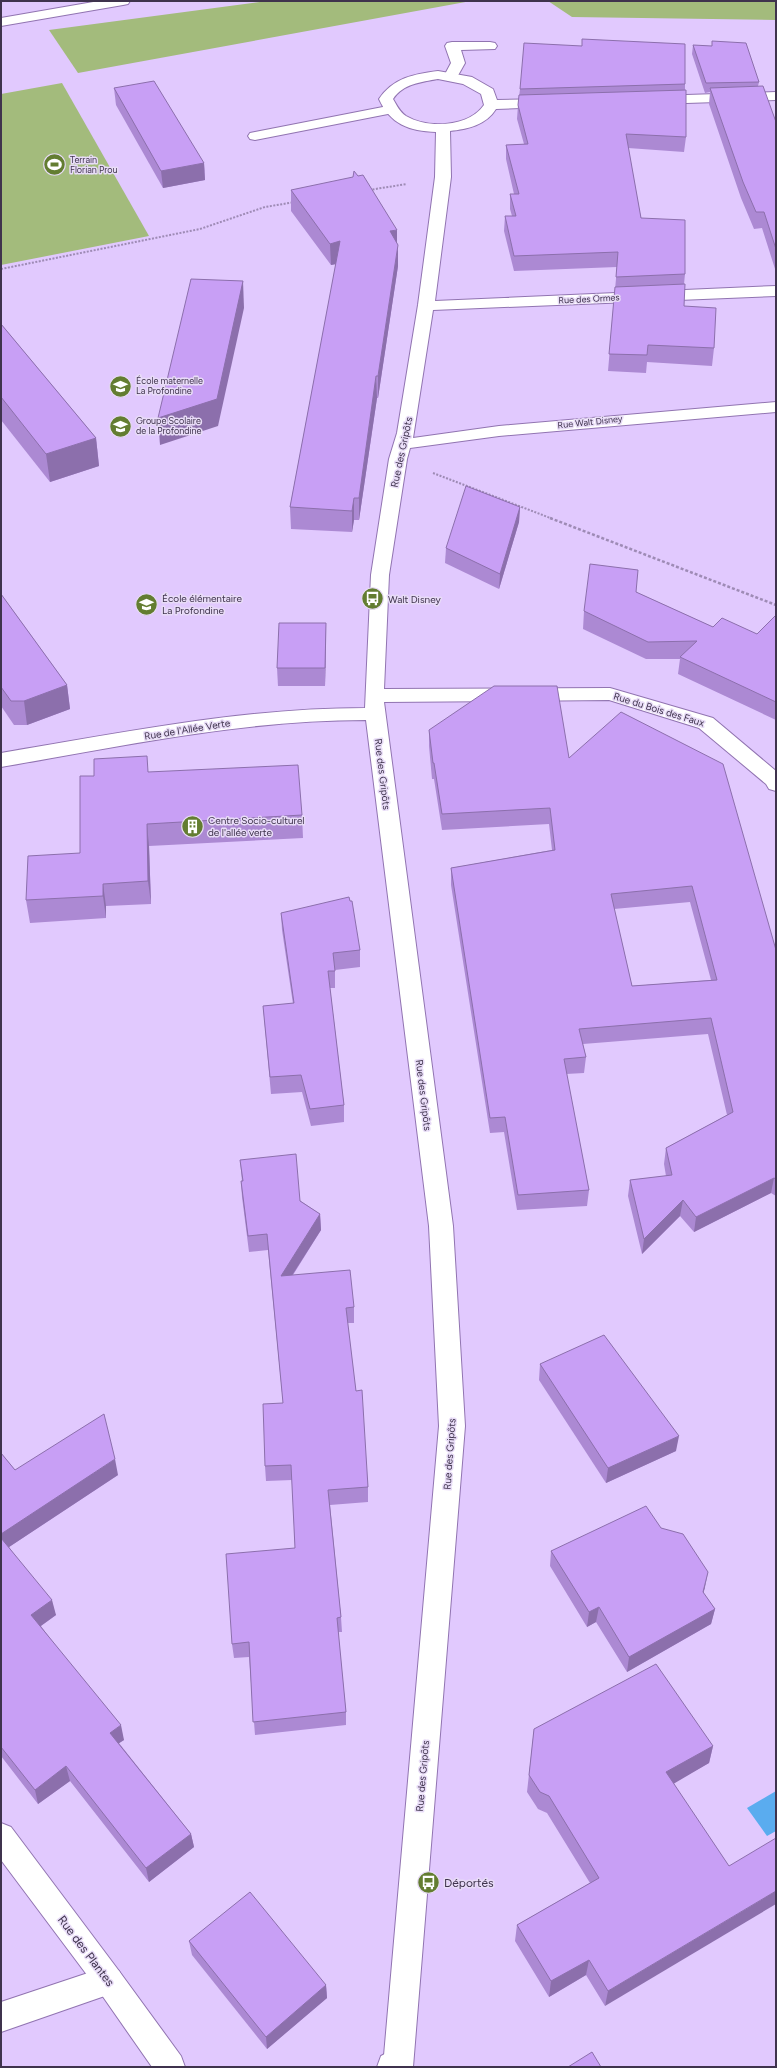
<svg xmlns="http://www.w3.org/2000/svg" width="777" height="2068" font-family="Figtree,sans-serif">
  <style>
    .green { fill: #a3bb7c }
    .water { fill: #5aacef }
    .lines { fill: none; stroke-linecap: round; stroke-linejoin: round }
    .lane-casing { stroke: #9174b1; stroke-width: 2 }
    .street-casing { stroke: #9174b1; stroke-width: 2 }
    .secondary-casing { stroke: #9174b1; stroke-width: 2 }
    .highway-casing { stroke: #9174b1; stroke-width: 2 }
    .path-far1 { stroke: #9e8bb5; stroke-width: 2; stroke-dasharray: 2 1.5; stroke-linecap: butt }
    .path { stroke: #9e8bb5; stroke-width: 2.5; stroke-dasharray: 3 2; stroke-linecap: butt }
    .lane { fill: #fff; fill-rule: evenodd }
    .street { fill: #fff; fill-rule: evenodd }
    .secondary { fill: #fff; fill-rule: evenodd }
    .highway { fill: #fff; fill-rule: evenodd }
    .wall { fill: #ac89d3; fill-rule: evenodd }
    .shaded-wall { fill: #8c6fac }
    .building { fill: #c89ff5; stroke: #8c6fac; fill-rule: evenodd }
    .labels { text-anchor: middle; stroke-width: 3; stroke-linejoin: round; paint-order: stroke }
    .far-poi-label { font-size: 9px; fill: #3f334d; stroke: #e8dcf7; text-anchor: start }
    .far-street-label { font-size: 9px; fill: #3f334d; stroke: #e8dcf7 }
    .street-label { font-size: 10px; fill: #3f334d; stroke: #e8dcf7 }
    .poi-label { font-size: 10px; fill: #3f334d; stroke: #e8dcf7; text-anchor: start }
    .near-poi-label { font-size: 12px; fill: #3f334d; stroke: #e8dcf7; text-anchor: start }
    .near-street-label { font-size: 12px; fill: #3f334d; stroke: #e8dcf7 }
  </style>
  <rect width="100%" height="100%" fill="#e1c9fe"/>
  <!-- green -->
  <g class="green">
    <polygon points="267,1 471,1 78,73 49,30"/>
    <polygon points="548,1 776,1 776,20 572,17"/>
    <polygon points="62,83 149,236 1,265 1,94"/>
  </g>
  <!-- water -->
  <polygon class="water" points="776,1791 776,1831 767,1836 747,1808"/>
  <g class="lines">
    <defs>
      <g id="lane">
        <polygon points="452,42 490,42 495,43 497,46 495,49 461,50 465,63 456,79 446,79 444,76 451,63 445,46 447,43"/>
        <polygon points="388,106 393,107 395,110 393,113 255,140 250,139 248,136 250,133 255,132"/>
        <polygon points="109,1966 119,1971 124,1981 119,1991 1,2032 1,2002"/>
      </g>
      <g id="street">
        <path d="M438,71L472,77L493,89L497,100L547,99L552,100L554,103L552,106L547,107L496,109C486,125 468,129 450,131L451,177L435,301L776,286V296L433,310L413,438L499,426L776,402V412L499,436L410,448L407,459L389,575L384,689L610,688L713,718L776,771V791L769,789L766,784L699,728L609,700L384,702L453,1226L465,1426L413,2067H383L439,1426L429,1226L366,720C243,720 122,746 1,767V753C122,733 242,708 365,708L371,575L389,459L397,433L418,305L435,177L436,132C409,131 390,124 379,99C393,78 414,74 438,71ZM438,79L463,84L481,94L484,105C469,127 428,129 406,116C400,112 397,106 393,99C403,84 421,82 438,79Z"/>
        <polygon points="776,92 776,100 655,104 650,103 648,100 650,97 655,96"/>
      </g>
      <g id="secondary">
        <polygon points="1,1823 11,1827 119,1971 181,2056 185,2067 152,2067 99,1991 1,1860"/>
        <polygon points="398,2047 409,2051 413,2062 411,2067 377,2067 381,2056"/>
      </g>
      <polygon id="highway" points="99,1 130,1 128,4 123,5 1,26 1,18"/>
    </defs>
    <!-- lane casing -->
    <use href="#lane" class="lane-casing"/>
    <!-- street casing -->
    <use href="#street" class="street-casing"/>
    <!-- secondary casing -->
    <use href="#secondary" class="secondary-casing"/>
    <!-- highway casing -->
    <use href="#highway" class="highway-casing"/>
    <!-- path-far1 -->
    <g class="path-far1">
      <polyline points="369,190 407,184"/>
      <polyline points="1,269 200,229 265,207 295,202"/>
      <polyline points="433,473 553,519"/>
    </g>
    <!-- path -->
    <polyline class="path" points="550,518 776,605"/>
    <!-- lane -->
    <use href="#lane" class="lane"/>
    <!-- street -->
    <use href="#street" class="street"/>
    <!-- secondary -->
    <use href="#secondary" class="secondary"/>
    <!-- highway -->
    <use href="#highway" class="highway"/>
  </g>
  <!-- wall -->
  <g class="wall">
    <polygon points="582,39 685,84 685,90 686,137 684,152 628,148 641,218 685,274 684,284 684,306 714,348 712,366 647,362 646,373 608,371 617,267 514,271 504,231 505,216 512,216 510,209 510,194 514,194 506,159 506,145 524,144 517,119 518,105 520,89 582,46"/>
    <polygon points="693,45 759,82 758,86 776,122 776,272 762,228 754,229 741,198 709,104 710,92 705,93 692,54"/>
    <polygon points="114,88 204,163 205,180 163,188 116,105"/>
    <polygon points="291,190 397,243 398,266 378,398 377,398 359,520 354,520 352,532 291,529 290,507 336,264 331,265 291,211"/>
    <polygon points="1,324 96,438 99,466 50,482 1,420"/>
    <polygon points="520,507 519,522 499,589 445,563 446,548"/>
    <polygon points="636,592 713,627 757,634 776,615 776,720 678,674 680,659 646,659 583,629 584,611"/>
    <polygon points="1,594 67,685 70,709 27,725 14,725 1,706"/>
    <polygon points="326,623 326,641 325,686 278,686 277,668"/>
    <path d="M429,730L569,758L776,950V1196L771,1193L694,1232L680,1216L642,1254L628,1196L630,1180L666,1176L664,1164L666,1148L727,1115L708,1034L583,1044L586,1057L584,1073L566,1074L589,1190L587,1206L517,1210L504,1132L490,1133L451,885V868L552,850L549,824L442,830L434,779H432L429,746ZM690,902L711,980L632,986L614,909Z"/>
    <polygon points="149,772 302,815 303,838 149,846 151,904 106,906 106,918 30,923 26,900 80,853"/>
    <polygon points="281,913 360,950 360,967 335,970 335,988 330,988 344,1105 344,1122 311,1126 302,1092 271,1094 263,1006 293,1004 282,930"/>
    <polygon points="240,1160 320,1214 321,1230 293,1275 354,1307 354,1323 347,1323 368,1487 368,1502 330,1505 341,1617 342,1632 338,1632 346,1712 346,1725 255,1735 249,1657 234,1658 232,1644 295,1548 292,1480 266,1481 265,1466 283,1403 268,1250 249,1252 242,1197 241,1181 242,1181"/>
    <polygon points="540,1364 676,1451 606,1483 539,1380"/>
    <polygon points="1,1453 15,1470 118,1475 9,1547 56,1615 41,1626 124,1740 119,1743 191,1834 194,1847 149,1882 70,1781 38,1804 1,1756"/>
    <polygon points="661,1528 705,1587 703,1593 715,1609 711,1624 627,1672 596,1622 587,1627 550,1566 551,1551"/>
    <polygon points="534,1729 713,1746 709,1763 673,1783 605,2006 586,1975 549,1997 515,1941 517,1925 590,1883 547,1813 538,1809 527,1792"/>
    <polygon points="189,1941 326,1985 327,1998 267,2049 192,1955"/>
  </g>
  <!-- shaded-wall -->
  <g class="shaded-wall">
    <polygon points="204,163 205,180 163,188 161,171"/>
    <polygon points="397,230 397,251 390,231"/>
    <polygon points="340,241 341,263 331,265 330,244"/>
    <polygon points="398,245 398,266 378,398 378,376"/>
    <polygon points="243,281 244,308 218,426 160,445 158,418"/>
    <polygon points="376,376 377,398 359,520 359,498"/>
    <polygon points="96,438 99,466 50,482 46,454"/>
    <polygon points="354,498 354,520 352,532 352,511"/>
    <polygon points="520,507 519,522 499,589 500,574"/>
    <polygon points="326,623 326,641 325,686 325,668"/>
    <polygon points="67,685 70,709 27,725 24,701"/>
    <polygon points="147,824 149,846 151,904 148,881"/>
    <polygon points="103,884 106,906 106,918 103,896"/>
    <polygon points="774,1178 771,1193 694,1232 696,1217"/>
    <polygon points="683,1200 680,1216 642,1254 644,1239"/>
    <polygon points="320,1214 321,1230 282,1291 281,1276"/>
    <polygon points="679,1436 676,1451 606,1483 608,1468"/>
    <polygon points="115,1459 118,1475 3,1551 1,1543 1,1534"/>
    <polygon points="708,1572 705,1587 700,1607 703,1592"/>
    <polygon points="52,1600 56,1615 35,1630 31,1615"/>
    <polygon points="599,1607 596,1622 587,1627 589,1612"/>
    <polygon points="715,1609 711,1624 627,1672 629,1657"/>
    <polygon points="121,1725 124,1740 113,1747 110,1733"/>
    <polygon points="713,1746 709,1763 663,1790 666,1772"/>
    <polygon points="66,1766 70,1781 38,1804 35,1790"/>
    <polygon points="191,1834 194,1847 149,1882 146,1868"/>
    <polygon points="776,1891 776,1904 605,2006 608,1991"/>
    <polygon points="589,1960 586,1975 549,1997 551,1981"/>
    <polygon points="326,1985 327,1998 267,2049 266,2037"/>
  </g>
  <!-- building -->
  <g class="building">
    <polygon points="582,39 685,44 685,84 520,89 524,43 582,46"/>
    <polygon points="712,41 746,43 759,82 706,83 693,45 712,46"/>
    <polygon points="154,81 204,163 161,171 114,88"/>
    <polygon points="763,86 776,122 776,249 764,212 756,212 743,182 710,88"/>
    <polygon points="686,90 686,137 626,134 641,218 685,220 685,274 616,277 618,252 514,256 505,216 516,216 510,194 519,194 506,145 528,144 518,105 519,95"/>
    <polygon points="354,171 358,176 363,175 397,230 390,231 398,245 378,376 376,376 359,498 354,498 352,511 290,507 340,241 330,244 291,190 353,177"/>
    <polygon points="191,279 243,281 217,399 158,418"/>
    <polygon points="685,284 684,306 716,308 714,348 648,345 647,355 609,354 615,287"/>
    <polygon points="1,324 96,438 46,454 1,397"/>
    <polygon points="466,486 520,507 500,574 446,548"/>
    <polygon points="590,564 638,570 636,592 713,627 722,618 757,634 776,615 776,702 680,657 697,641 648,642 584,611"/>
    <polygon points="1,594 67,685 24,701 11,701 1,687"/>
    <polygon points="279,623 326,623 325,668 277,668"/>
    <path d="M494,686H557L569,758L621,712L723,764L776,950V1179L774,1178L696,1217L683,1200L644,1239L630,1180L672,1175L666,1148L733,1112L711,1018L579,1029L586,1057L564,1059L589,1190L518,1195L505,1117L490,1118L451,868L555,850L550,808L442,814L434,763H433L429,730ZM692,886L717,980L632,986L611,894Z"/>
    <polygon points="147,756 148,772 298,765 302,815 147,824 148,881 103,884 103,896 26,900 28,856 80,853 80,776 94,776 94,759"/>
    <polygon points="349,897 350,901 352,901 360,950 333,953 335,971 328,971 344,1105 310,1109 301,1075 270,1077 263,1006 294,1003 281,913"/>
    <polygon points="296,1154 300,1201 320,1214 281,1276 350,1270 354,1307 346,1308 356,1391 362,1390 368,1487 328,1490 341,1617 337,1618 346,1712 253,1722 249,1642 232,1644 226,1554 295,1548 291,1465 265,1466 263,1404 283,1403 267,1234 248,1236 241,1181 243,1181 240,1160"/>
    <polygon points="604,1335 679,1436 608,1468 540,1364"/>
    <polygon points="104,1414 115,1459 1,1534 1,1453 15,1470"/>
    <polygon points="646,1506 661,1528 683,1534 708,1572 703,1592 715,1609 629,1657 599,1607 589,1612 551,1551"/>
    <polygon points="1,1538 52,1600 31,1615 121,1725 110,1733 191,1834 146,1868 66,1766 35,1790 1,1747"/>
    <polygon points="656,1664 713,1746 666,1772 729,1866 776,1838 776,1891 608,1991 589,1960 551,1981 517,1925 599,1878 549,1796 540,1792 529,1775 534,1729"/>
    <polygon points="250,1892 326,1985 266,2037 189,1941"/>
    <polygon points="592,2052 601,2067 568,2067"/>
  </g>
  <!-- icons -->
  <defs>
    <symbol id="stadium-disc" viewBox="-11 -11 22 22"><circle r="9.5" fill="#637d31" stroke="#e8dcf7"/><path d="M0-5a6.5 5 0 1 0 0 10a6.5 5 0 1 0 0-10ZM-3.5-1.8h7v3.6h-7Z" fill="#fff"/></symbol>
    <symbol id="school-disc" viewBox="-11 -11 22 22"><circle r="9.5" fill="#637d31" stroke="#e8dcf7"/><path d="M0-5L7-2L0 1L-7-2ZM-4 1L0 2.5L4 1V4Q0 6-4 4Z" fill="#fff"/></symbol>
    <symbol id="bus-disc" viewBox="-11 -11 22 22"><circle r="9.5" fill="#637d31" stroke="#e8dcf7"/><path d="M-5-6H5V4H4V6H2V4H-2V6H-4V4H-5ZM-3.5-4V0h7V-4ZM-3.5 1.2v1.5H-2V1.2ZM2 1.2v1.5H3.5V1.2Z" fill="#fff"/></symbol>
    <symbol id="building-disc" viewBox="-11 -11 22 22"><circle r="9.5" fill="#637d31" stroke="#e8dcf7"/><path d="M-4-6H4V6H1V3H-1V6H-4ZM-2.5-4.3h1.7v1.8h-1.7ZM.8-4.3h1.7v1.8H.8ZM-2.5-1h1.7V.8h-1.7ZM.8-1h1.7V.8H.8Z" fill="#fff"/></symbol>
  </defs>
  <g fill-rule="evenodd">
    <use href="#stadium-disc" x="42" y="152" width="25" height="25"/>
    <use href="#school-disc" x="108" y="374" width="25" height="25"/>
    <use href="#school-disc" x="108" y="414" width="25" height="25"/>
    <use href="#bus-disc" x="360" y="586" width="25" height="25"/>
    <use href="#school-disc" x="134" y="592" width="25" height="25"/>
    <use href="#building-disc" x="180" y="814" width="25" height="25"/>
    <use href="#bus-disc" x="416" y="1870" width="25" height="25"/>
  </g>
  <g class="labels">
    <!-- far-poi labels -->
    <g class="far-poi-label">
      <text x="70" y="163">Terrain<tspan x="70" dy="10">Florian Prou</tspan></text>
      <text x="136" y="384">École maternelle<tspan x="136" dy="10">La Profondine</tspan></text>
      <text x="136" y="424">Groupe Scolaire<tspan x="136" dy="10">de la Profondine</tspan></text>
    </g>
    <!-- far-street labels -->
    <g class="far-street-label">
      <text transform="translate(589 299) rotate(-3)" y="3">Rue des Ormes</text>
      <text transform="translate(590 422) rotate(-6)" y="3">Rue Walt Disney</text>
    </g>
    <!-- street labels -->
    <g class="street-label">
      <text transform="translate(401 452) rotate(-78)" y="4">Rue des Gripôts</text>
      <text transform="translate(659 709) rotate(17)" y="4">Rue du Bois des Faux</text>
      <text transform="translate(187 729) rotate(-9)" y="4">Rue de l'Allée Verte</text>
      <text transform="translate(383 774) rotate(83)" y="4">Rue des Gripôts</text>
      <text transform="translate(424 1095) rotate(83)" y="4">Rue des Gripôts</text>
      <text transform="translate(449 1454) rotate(-86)" y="4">Rue des Gripôts</text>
      <text transform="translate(422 1776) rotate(-85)" y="4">Rue des Gripôts</text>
    </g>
    <!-- poi labels -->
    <g class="poi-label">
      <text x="162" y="602">École élémentaire<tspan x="162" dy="12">La Profondine</tspan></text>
      <text x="388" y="603">Walt Disney</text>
      <text x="208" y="824">Centre Socio-culturel<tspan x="208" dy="12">de l'allée verte</tspan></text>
    </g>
    <!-- near-poi labels -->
    <g class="near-poi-label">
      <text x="444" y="1887">Déportés</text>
    </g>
    <!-- near-street labels -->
    <g class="near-street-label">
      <text transform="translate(86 1951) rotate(53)" y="4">Rue des Plantes</text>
    </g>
  </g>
  <!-- border -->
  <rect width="777" height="2068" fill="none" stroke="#3f334d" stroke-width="4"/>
</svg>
